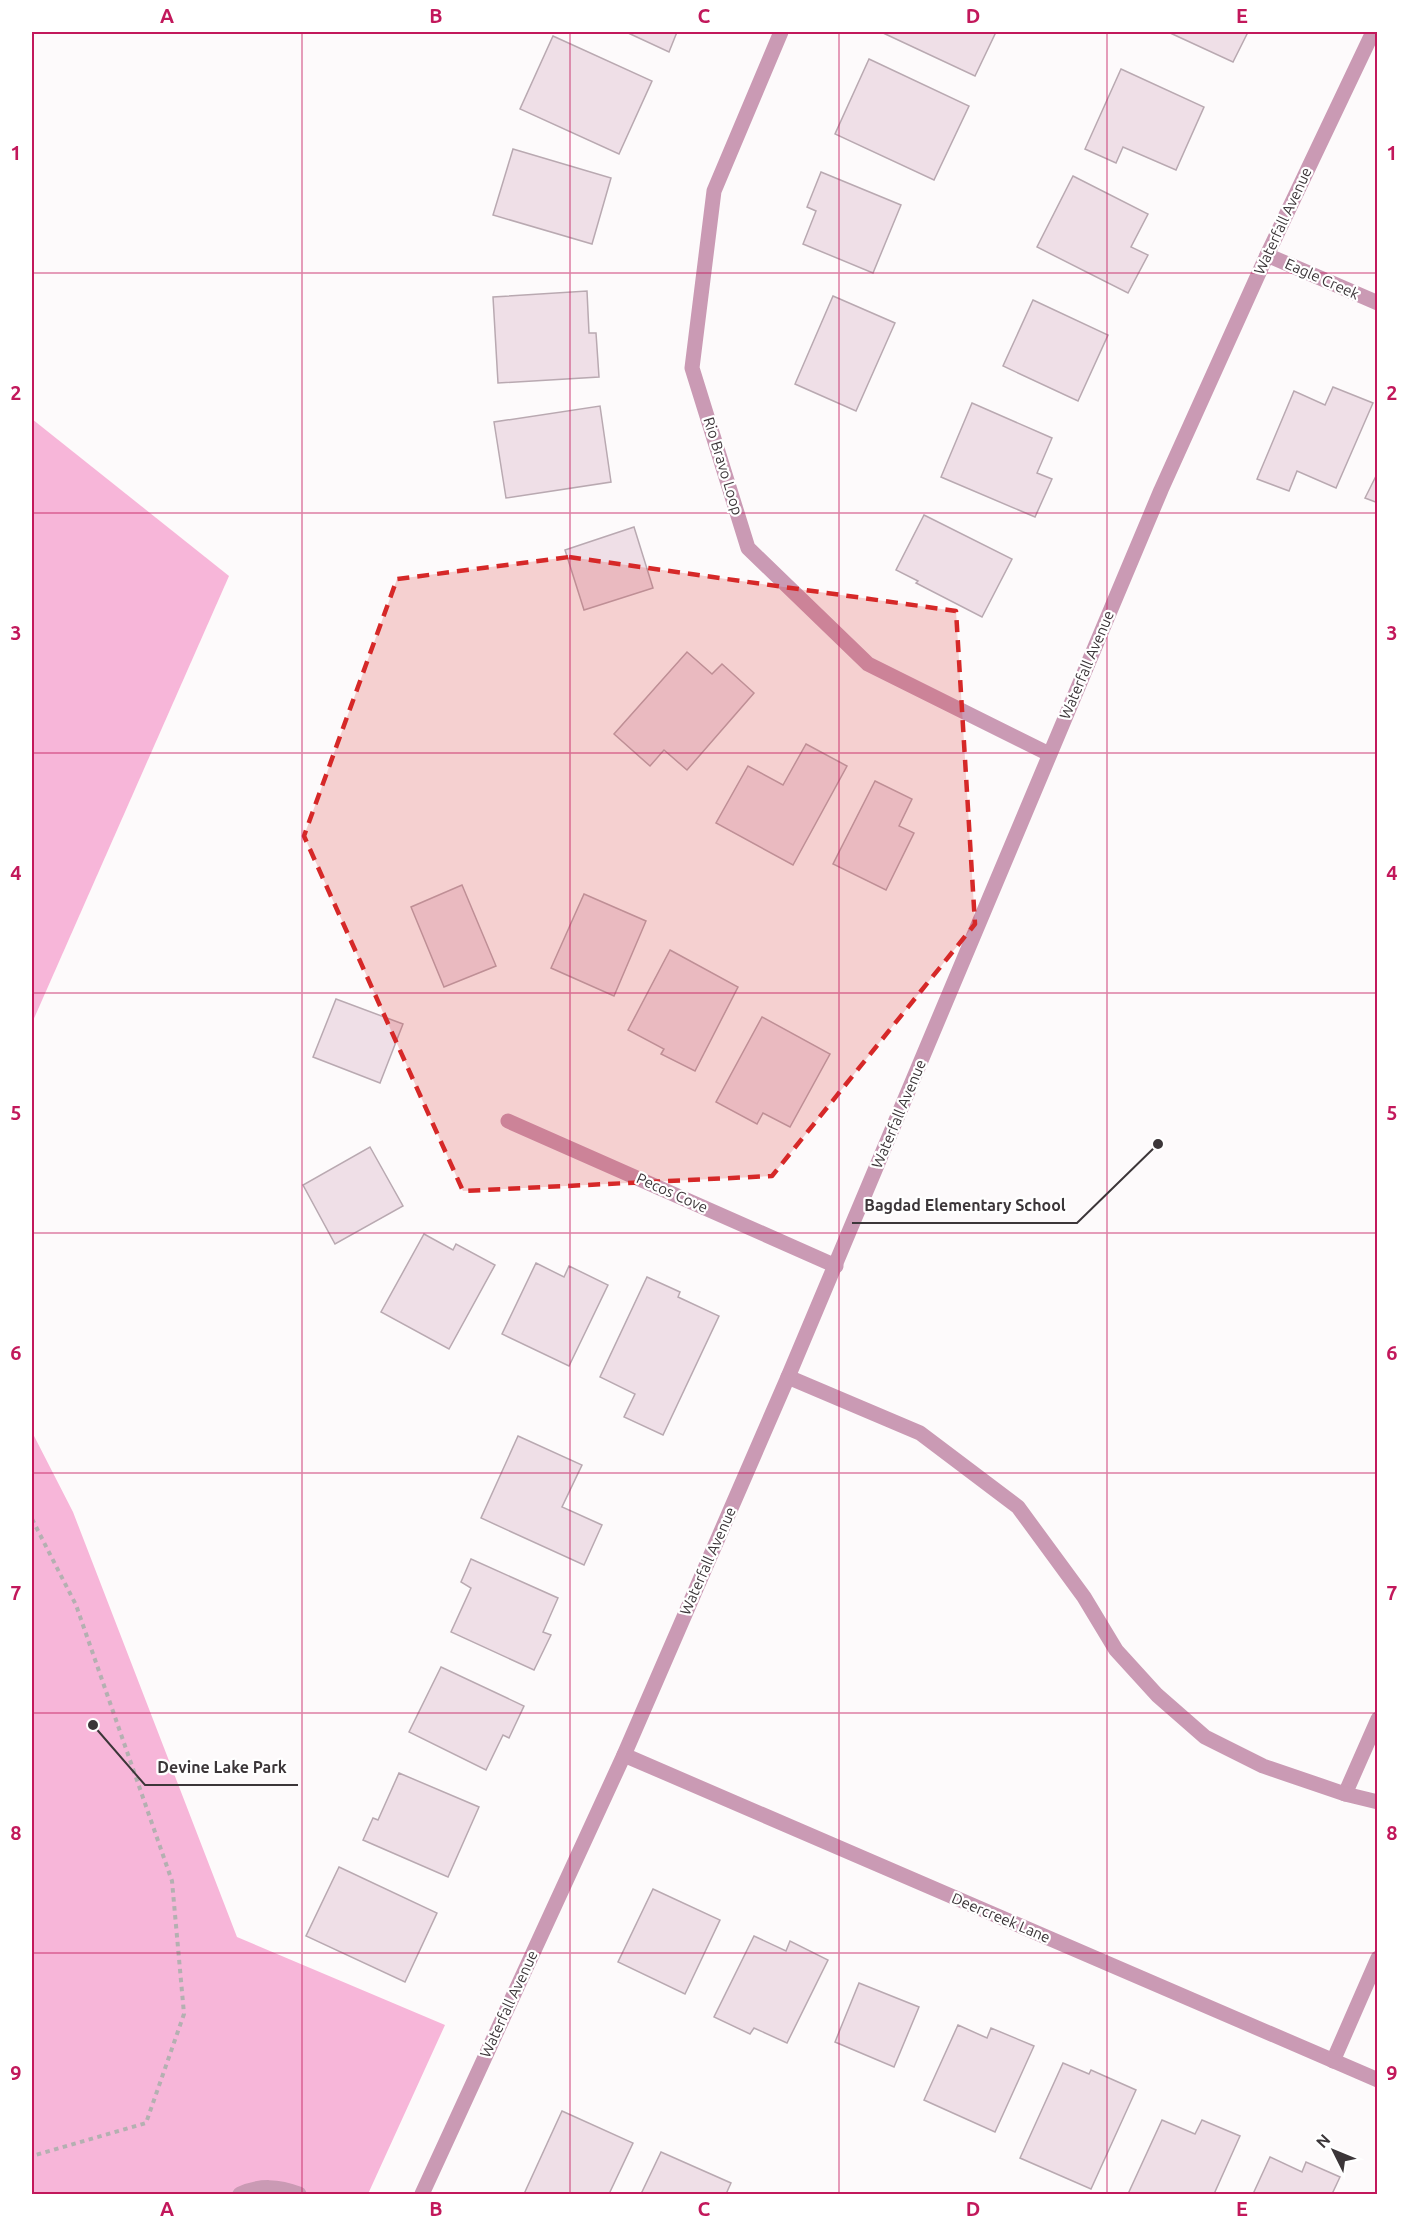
<svg xmlns="http://www.w3.org/2000/svg" width="1409" height="2226" font-family="Ubuntu,sans-serif">
  <style>
    .green { fill: #f7b6d9 }
    .building { fill: #efdfe7; stroke: #b9a9b1; stroke-width: 1.5 }
    .lines { fill: none; stroke-linecap: round; stroke-linejoin: round }
    .path { stroke: #b4b0b1; stroke-width: 4; stroke-dasharray: 4.5 4.5; stroke-linecap: butt }
    .lane { stroke: #ca9ab4; stroke-width: 15 }
    .street { stroke: #ca9ab4; stroke-width: 15 }
    .marked { fill: #d62828; fill-opacity: 0.2; stroke: #d62828; stroke-width: 4.5; stroke-dasharray: 12 8; stroke-linejoin: round }
    .grid { fill: none; stroke: #c2185b; stroke-width: 1.5; stroke-opacity: 0.55 }
    .labels { text-anchor: middle; stroke-width: 4.5; stroke-linejoin: round; paint-order: stroke }
    .street-label { font-size: 15px; fill: #3c3639; stroke: #fff }
    .leader { fill: none; stroke: #3c3639; stroke-width: 2 }
    .callout-dot { fill: #3c3639; stroke: #fff; stroke-width: 2 }
    .callout-label { font-size: 16px; text-anchor: middle; font-weight: bold; fill: #3c3639; stroke: #fff; stroke-width: 4.5; stroke-linejoin: round; paint-order: stroke }
    .neatline { fill: none; stroke: #c2185b; stroke-width: 2 }
    .grid-label { font-size: 20px; text-anchor: middle; font-weight: bold; fill: #c2185b }
  </style>
  <rect width="100%" height="100%" fill="#fdfafb"/>
  <!-- green -->
  <g class="green">
    <polygon points="32,419 229,576 32,1023"/>
    <polygon points="32,1432 73,1512 237,1937 445,2025 368,2194 32,2194"/>
  </g>
  <!-- building -->
  <g class="building">
    <polygon points="626,32 677,32 669,52"/>
    <polygon points="881,32 996,32 975,76"/>
    <polygon points="1168,32 1248,32 1233,62"/>
    <polygon points="553,36 652,81 619,154 520,109"/>
    <polygon points="869,59 969,106 934,180 835,134"/>
    <polygon points="1121,69 1204,107 1176,170 1123,147 1116,163 1085,149"/>
    <polygon points="513,149 611,178 592,244 493,215"/>
    <polygon points="821,172 901,205 873,273 803,244 816,211 807,207"/>
    <polygon points="1073,176 1148,214 1131,247 1148,255 1128,293 1037,247"/>
    <polygon points="587,291 589,333 596,333 599,377 498,383 493,297"/>
    <polygon points="833,296 895,323 856,411 795,384"/>
    <polygon points="1033,300 1108,335 1078,401 1003,366"/>
    <polygon points="1333,387 1373,403 1336,488 1297,471 1289,491 1257,479 1294,391 1325,405"/>
    <polygon points="972,403 1052,438 1037,473 1052,479 1035,517 941,477"/>
    <polygon points="600,406 611,482 506,498 494,422"/>
    <polygon points="1378,472 1378,503 1365,498"/>
    <polygon points="924,515 1012,559 982,617 916,583 918,581 896,570"/>
    <polygon points="634,527 653,588 584,610 565,550"/>
    <polygon points="687,652 712,674 722,664 754,693 687,770 664,750 650,766 614,734"/>
    <polygon points="806,744 847,766 793,865 716,823 748,766 783,785"/>
    <polygon points="875,781 912,799 899,826 914,833 886,890 833,864"/>
    <polygon points="462,885 496,966 444,987 411,907"/>
    <polygon points="584,894 646,921 614,996 551,968"/>
    <polygon points="670,950 738,987 695,1071 661,1054 664,1049 628,1030"/>
    <polygon points="336,999 403,1024 380,1083 313,1057"/>
    <polygon points="762,1017 830,1054 790,1127 763,1113 757,1124 716,1102"/>
    <polygon points="370,1147 403,1206 335,1244 303,1185"/>
    <polygon points="424,1234 453,1250 456,1244 495,1265 449,1349 381,1312"/>
    <polygon points="536,1263 564,1277 569,1266 608,1285 569,1366 502,1334"/>
    <polygon points="647,1277 680,1292 678,1297 719,1316 663,1435 624,1417 635,1394 600,1377"/>
    <polygon points="518,1436 582,1465 562,1507 602,1525 584,1565 481,1518"/>
    <polygon points="471,1559 558,1598 543,1632 551,1635 534,1670 451,1632 471,1588 461,1582"/>
    <polygon points="441,1667 524,1706 509,1738 503,1735 486,1770 409,1732"/>
    <polygon points="399,1773 479,1807 448,1877 363,1840 373,1818 378,1820"/>
    <polygon points="339,1867 437,1913 405,1982 306,1936"/>
    <polygon points="653,1889 720,1920 685,1994 618,1962"/>
    <polygon points="754,1936 786,1951 790,1941 828,1960 787,2043 754,2028 750,2034 714,2017"/>
    <polygon points="859,1983 919,2007 894,2067 835,2042"/>
    <polygon points="958,2025 987,2038 991,2028 1034,2046 995,2132 924,2100"/>
    <polygon points="1063,2063 1089,2074 1091,2070 1136,2090 1091,2189 1020,2158"/>
    <polygon points="562,2111 633,2143 609,2194 524,2194"/>
    <polygon points="1162,2120 1195,2134 1202,2120 1240,2136 1214,2194 1128,2194"/>
    <polygon points="661,2152 731,2183 726,2194 641,2194"/>
    <polygon points="1270,2157 1302,2172 1306,2162 1340,2177 1332,2194 1253,2194"/>
  </g>
  <g class="lines">
    <!-- path -->
    <polyline class="path" points="32,1519 76,1605 172,1881 184,2014 146,2123 32,2156"/>
    <!-- lane -->
    <g class="lane">
      <polyline points="788,1377 920,1433 1018,1507 1084,1597 1116,1650 1157,1695 1205,1737 1263,1766 1345,1794 1378,1719"/>
      <polyline points="1345,1794 1378,1802"/>
      <polyline points="1333,2061 1378,1958"/>
      <path d="M240,2194C260,2185 278,2186 299,2194"/>
    </g>
    <!-- street -->
    <g class="street">
      <polyline points="781,32 714,191 692,368 748,548 868,664 1049,754"/>
      <polyline points="1267,255 1378,303"/>
      <polyline points="508,1121 836,1266"/>
      <polyline points="624,1755 1378,2080"/>
      <polyline points="422,2194 624,1755 788,1377 1161,490 1267,255 1373,32"/>
    </g>
  </g>
  <!-- marked area -->
  <path class="marked" d="M569,557L956,611L975,924L772,1176L463,1191L304,836L397,579Z"/>
  <!-- grid -->
  <path class="grid" d="M302,32V2194M570,32V2194M839,32V2194M1107,32V2194M32,273H1378M32,513H1378M32,753H1378M32,993H1378M32,1233H1378M32,1473H1378M32,1713H1378M32,1953H1378"/>
  <g class="labels">
    <!-- street labels -->
    <g class="street-label">
      <text transform="translate(1283 221) rotate(-65)" y="5">Waterfall Avenue</text>
      <text transform="translate(1322 279) rotate(24)" y="5">Eagle Creek</text>
      <text transform="translate(723 466) rotate(73)" y="5">Rio Bravo Loop</text>
      <text transform="translate(1087 665) rotate(-67)" y="5">Waterfall Avenue</text>
      <text transform="translate(899 1114) rotate(-67)" y="5">Waterfall Avenue</text>
      <text transform="translate(672 1193) rotate(24)" y="5">Pecos Cove</text>
      <text transform="translate(708 1561) rotate(-66)" y="5">Waterfall Avenue</text>
      <text transform="translate(1001 1918) rotate(23)" y="5">Deercreek Lane</text>
      <text transform="translate(509 2004) rotate(-65)" y="5">Waterfall Avenue</text>
    </g>
  </g>
  <!-- callouts -->
  <path class="leader" d="M1158 1144L1077 1223H852M93 1725L145 1785H298"/>
  <g class="callout-dot">
    <circle cx="1158" cy="1144" r="6"/>
    <circle cx="93" cy="1725" r="6"/>
  </g>
  <g class="callout-label">
    <text x="965" y="1211">Bagdad Elementary School</text>
    <text x="222" y="1773">Devine Lake Park</text>
  </g>
  <!-- border -->
  <rect width="1409" height="2226" fill="none" stroke="#ffffff" stroke-width="66"/>
  <!-- north arrow -->
  <g transform="translate(1334 2151) rotate(313)" stroke="#ffffff" stroke-width="4.5" paint-order="stroke">
  <path d="M0-4.5L10 22L0 15L-10 22Z" fill="#3c3639"/>
  <text y="-9" font-size="16" font-weight="bold" text-anchor="middle" fill="#3c3639">N</text>
  </g>
  <rect x="33" y="33" width="1343" height="2160" class="neatline"/>
  <g class="grid-label">
    <text x="167" y="23">A</text>
    <text x="436" y="23">B</text>
    <text x="704" y="23">C</text>
    <text x="973" y="23">D</text>
    <text x="1242" y="23">E</text>
    <text x="16" y="160">1</text>
    <text x="1392" y="160">1</text>
    <text x="16" y="400">2</text>
    <text x="1392" y="400">2</text>
    <text x="16" y="640">3</text>
    <text x="1392" y="640">3</text>
    <text x="16" y="880">4</text>
    <text x="1392" y="880">4</text>
    <text x="16" y="1120">5</text>
    <text x="1392" y="1120">5</text>
    <text x="16" y="1360">6</text>
    <text x="1392" y="1360">6</text>
    <text x="16" y="1600">7</text>
    <text x="1392" y="1600">7</text>
    <text x="16" y="1840">8</text>
    <text x="1392" y="1840">8</text>
    <text x="16" y="2080">9</text>
    <text x="1392" y="2080">9</text>
    <text x="167" y="2216">A</text>
    <text x="436" y="2216">B</text>
    <text x="704" y="2216">C</text>
    <text x="973" y="2216">D</text>
    <text x="1242" y="2216">E</text>
  </g>
</svg>
